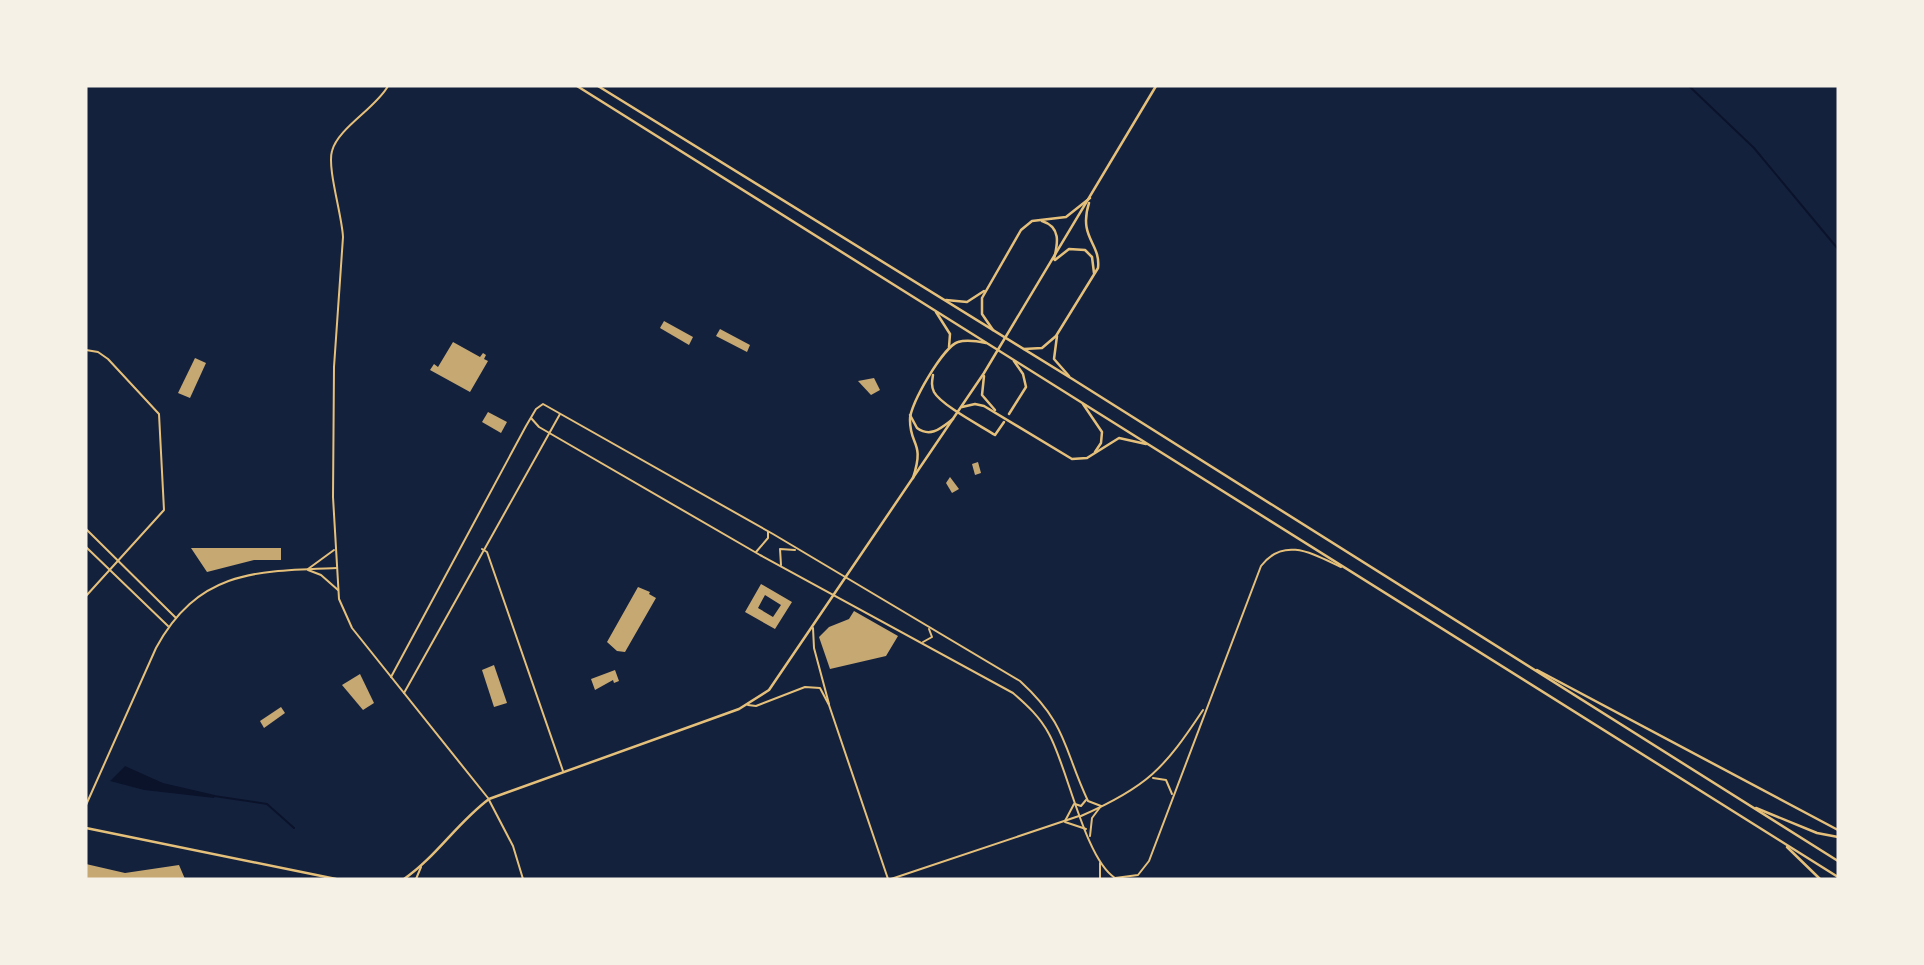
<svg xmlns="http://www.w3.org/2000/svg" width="1924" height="965" font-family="'Open Sans',sans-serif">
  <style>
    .water { fill: #0b132b }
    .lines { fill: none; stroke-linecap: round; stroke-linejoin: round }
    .stream { stroke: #0b132b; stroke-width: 2 }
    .building { fill: #c6a872; fill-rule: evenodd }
    .minor { stroke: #e5c07b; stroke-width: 2 }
    .tertiary { stroke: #e5c07b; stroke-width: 2 }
    .secondary { stroke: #e5c07b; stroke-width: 2.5 }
    .trunk { stroke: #e5c07b; stroke-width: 2.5 }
  </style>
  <rect width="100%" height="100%" fill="#14213d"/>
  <!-- water -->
  <polygon class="water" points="125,766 163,783 215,795 214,798 144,790 110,781"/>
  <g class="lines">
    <!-- stream -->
    <g class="stream">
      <polyline points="1689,86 1754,148 1838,249"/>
      <polyline points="214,796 267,804 294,828"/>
    </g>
  </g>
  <!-- building -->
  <g class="building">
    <polygon points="664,321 693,337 689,345 660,328"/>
    <polygon points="720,329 750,345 747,352 716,336"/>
    <polygon points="453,342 480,357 483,353 486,355 484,359 488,361 470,392 430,370 434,364 438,367"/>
    <polygon points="195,358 206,363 190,398 178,393"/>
    <polygon points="874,378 880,390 871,395 858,381"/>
    <polygon points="488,412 507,422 501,433 482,422"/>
    <polygon points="978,462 981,473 975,475 972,464"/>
    <polygon points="950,477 959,489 952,493 946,483"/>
    <polygon points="191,548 281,548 281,560 254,560 207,572"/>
    <path d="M761,584L792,602L775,629L745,612ZM765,595L781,605L773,617L758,608Z"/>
    <polygon points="638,587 650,592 649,594 656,598 625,652 617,651 607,642"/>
    <polygon points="854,611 898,636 886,656 830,669 819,637 829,627 849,619"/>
    <polygon points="494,665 507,703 494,707 482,670"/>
    <polygon points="615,670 619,681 614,683 613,680 595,690 591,679"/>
    <polygon points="360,674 374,703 363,710 342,685"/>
    <polygon points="281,707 285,713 264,728 260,721"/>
    <polygon points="86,864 125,873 179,865 185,879 86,879"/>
  </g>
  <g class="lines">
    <!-- minor -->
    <g class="minor">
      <polyline points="86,350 98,352 108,359 159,414 164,510 86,596"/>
      <polyline points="482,549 487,552 563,771"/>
      <polyline points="756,552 768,538 768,532"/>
      <polyline points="813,628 814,648 829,704"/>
      <polyline points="923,642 932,637 929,629"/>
      <polyline points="748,705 756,706 805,687 820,688 829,705 888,879"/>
      <polyline points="489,800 513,846 523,879"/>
      <polyline points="1065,821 1074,804"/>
      <polyline points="1065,822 1086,829"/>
      <polyline points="1100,863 1100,879"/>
      <polyline points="416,879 421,867"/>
      <polyline points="891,879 1079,816"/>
    </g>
    <!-- tertiary -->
    <g class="tertiary">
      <path d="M388,86C376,108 338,128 332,151C327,168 342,215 343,237L334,367L333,497L339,599L352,628L488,798"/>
      <path d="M531,418L539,427L760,555L1013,693C1027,705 1040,717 1049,734C1067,766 1085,859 1115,878L1138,875L1149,861L1261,566C1284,536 1313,554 1341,567"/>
      <polyline points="86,529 176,618"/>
      <polyline points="86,547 168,626"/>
      <polyline points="781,565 780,549 795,550"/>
      <polyline points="308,569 334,550"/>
      <polyline points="308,570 321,575 338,590"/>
      <path d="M391,677L526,426L536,409L543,404L773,534L1020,681C1068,725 1063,748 1088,801L1101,806"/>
      <polyline points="404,693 560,414"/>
      <polyline points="1153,778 1166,780 1172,794"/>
      <polyline points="1075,804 1081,806 1086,800"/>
      <path d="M86,805L156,648C199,569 258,571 337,568"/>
      <path d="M1081,816C1147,787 1164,769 1203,710"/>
      <polyline points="1090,836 1092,818 1101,806"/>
    </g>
    <!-- secondary -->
    <g class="secondary">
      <path d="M1042,221C1061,227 1058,243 1054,259"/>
      <polyline points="1055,260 1069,249 1085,250 1092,257 1094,273"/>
      <polyline points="946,300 967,302 984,291"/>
      <polyline points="936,312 950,334 949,347"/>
      <polyline points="993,330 982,314 982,298 1021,230 1032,221 1066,217 1090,198"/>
      <polyline points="1057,336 1054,359 1069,376"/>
      <path d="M1024,349L1042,348L1056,336L1098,268C1101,243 1078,238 1089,203"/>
      <path d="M933,375C932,381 931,386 934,392C941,405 981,426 995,435L1004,422"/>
      <polyline points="984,376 982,395 995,410"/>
      <polyline points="1083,404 1102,432 1101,443 1095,452"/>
      <polyline points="962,407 975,404 984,406 1072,459 1087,458 1119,438 1146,444"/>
      <polyline points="1009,414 1026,387 1023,374 1014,361"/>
      <path d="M910,415L917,428C931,438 941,428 953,419"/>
      <path d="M913,478C925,441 910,447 910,420C909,405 944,346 958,342C967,339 977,341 986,343"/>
      <polyline points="1537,670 1838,830"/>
      <polyline points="1756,808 1817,833 1838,837"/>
      <polyline points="86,828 336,879"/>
      <polyline points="1787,847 1820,879"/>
      <path d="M404,879C436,857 457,823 489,799L739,709L769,690L984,373L1156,86"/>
    </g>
    <!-- trunk -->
    <g class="trunk">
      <polyline points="577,86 1838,877"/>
      <polyline points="598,86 1074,380 1838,861"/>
    </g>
  </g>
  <!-- border -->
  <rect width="1924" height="965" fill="none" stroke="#f6f1e7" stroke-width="175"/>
</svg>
